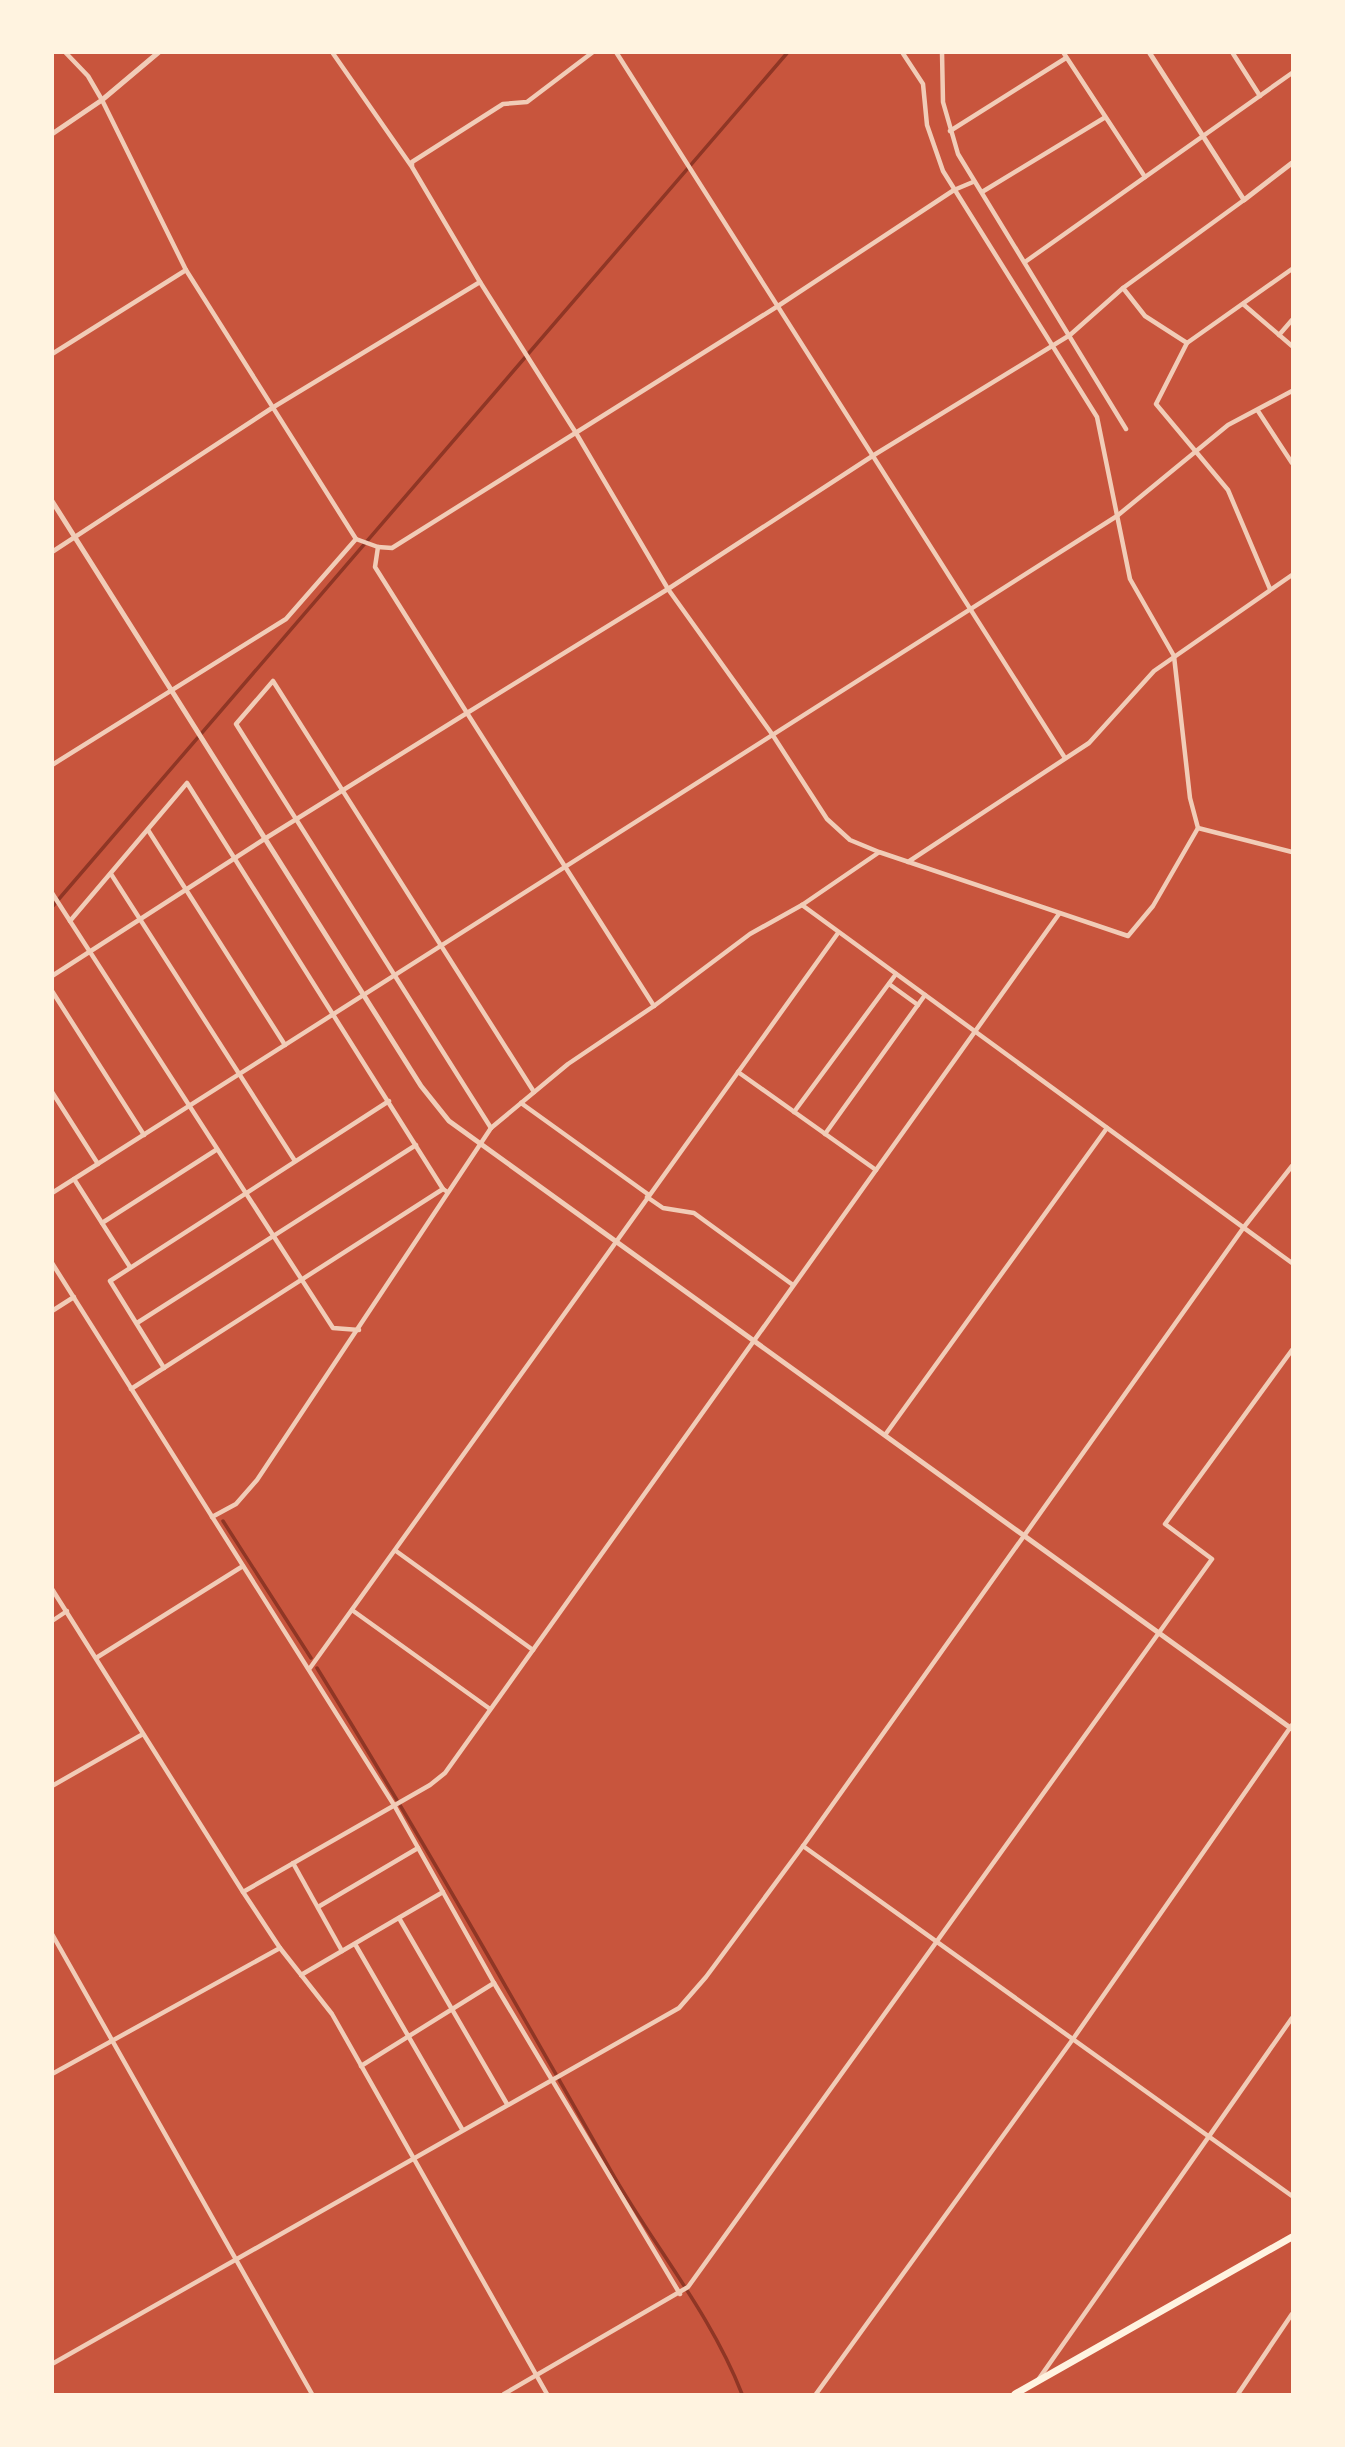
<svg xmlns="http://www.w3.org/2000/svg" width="1345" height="2447" font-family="Quicksand,sans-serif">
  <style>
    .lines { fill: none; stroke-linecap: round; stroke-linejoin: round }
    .stream { stroke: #8f3625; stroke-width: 3.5 }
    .minor { stroke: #f1ccb7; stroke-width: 4.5 }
    .tertiary { stroke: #f1ccb7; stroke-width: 5 }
    .primary { stroke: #fff3e0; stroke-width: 7 }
  </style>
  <rect width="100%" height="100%" fill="#c8553d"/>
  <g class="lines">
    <!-- stream -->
    <g class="stream">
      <polyline points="52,907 788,52"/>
      <polyline points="223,1521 311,1658"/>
      <path d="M317,1668C419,1833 515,2002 611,2171C653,2245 711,2314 742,2394"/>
    </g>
    <!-- minor -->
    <g class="minor">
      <polyline points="65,52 88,76 102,100 186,270 356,539 378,547 392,548 778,306 954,190 973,182"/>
      <polyline points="332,52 412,167 480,282 576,433 668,589 772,734 827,819 850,840 879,852 1128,936 1153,906 1198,828 1190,798 1174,656 1130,579 1097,417 943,171 927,125 923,84 902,52"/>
      <polyline points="616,52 1065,758"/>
      <polyline points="942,52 943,102 958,154 1126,429"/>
      <polyline points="1063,52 1145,177"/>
      <polyline points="1232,52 1260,96"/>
      <polyline points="950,131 1066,58"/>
      <polyline points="412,166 412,162 503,104 527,102 593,52"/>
      <polyline points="982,192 1104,118"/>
      <polyline points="1025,262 1292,73"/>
      <polyline points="1123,288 1145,316 1187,343"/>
      <polyline points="1243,304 1292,346"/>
      <polyline points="1279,335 1292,320"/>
      <polyline points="52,354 186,270"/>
      <polyline points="1258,411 1292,463"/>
      <polyline points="378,547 375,567 467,713 668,589 874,455 1070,335 1123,288 1244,200"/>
      <polyline points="52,552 272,408 480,282"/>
      <polyline points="1270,589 1228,490 1156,404 1187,343 1292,269"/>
      <polyline points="52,765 286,619 356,539"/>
      <polyline points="1198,828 1292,852"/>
      <polyline points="148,830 285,1045"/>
      <polyline points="908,862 1089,743 1154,671 1292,575"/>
      <polyline points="111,874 295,1161"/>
      <polyline points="52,893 70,921"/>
      <polyline points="802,905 1292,1263"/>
      <polyline points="52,976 266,838 467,713 654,1006"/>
      <polyline points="889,984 918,1005"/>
      <polyline points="52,991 144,1135"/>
      <polyline points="738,1072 876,1170"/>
      <polyline points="52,1092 98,1164"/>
      <polyline points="521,1103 649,1195"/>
      <polyline points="794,1112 896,974"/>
      <polyline points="491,1128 236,724 273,681 534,1092"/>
      <polyline points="825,1134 925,995"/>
      <polyline points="74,1179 130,1267"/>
      <polyline points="52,1193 1117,516 1228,425 1292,391"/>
      <polyline points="647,1197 663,1208 694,1213 793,1285"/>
      <polyline points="102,1223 216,1150"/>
      <polyline points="52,1263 394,1805 494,1983 680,2294"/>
      <polyline points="52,1311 74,1297"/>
      <polyline points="137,1323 416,1145"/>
      <polyline points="359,1330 333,1328 70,921 187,783 443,1189"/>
      <polyline points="164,1368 110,1281 389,1101"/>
      <polyline points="131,1389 443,1189 446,1191"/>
      <polyline points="885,1435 1107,1128"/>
      <polyline points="212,1517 236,1504 257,1480 491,1128 568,1064 654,1006 750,934 802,905 878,853"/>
      <polyline points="396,1551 533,1650"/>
      <polyline points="52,1589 243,1892 280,1948 332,2014 547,2394"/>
      <polyline points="352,1610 490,1709"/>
      <polyline points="52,1621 67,1611"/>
      <polyline points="96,1658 243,1566"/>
      <polyline points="310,1668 838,933"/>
      <polyline points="52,1786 143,1734"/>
      <polyline points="803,1846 1292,2196"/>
      <polyline points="293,1863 342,1951"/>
      <polyline points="243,1892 430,1785 445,1773 1059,914"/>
      <polyline points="318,1907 418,1848"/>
      <polyline points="399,1918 507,2104"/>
      <polyline points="52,1934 312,2394"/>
      <polyline points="355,1944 462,2129"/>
      <polyline points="301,1975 443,1892"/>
      <polyline points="361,2066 494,1983"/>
      <polyline points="52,2074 280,1948"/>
      <polyline points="52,2364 679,2008 706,1977 803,1846 1244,1227 1292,1166"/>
      <polyline points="1038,2380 1292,2018"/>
      <polyline points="504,2394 688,2287 1212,1559 1165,1524 1292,1350"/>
      <polyline points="816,2394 1073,2039 1292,1725"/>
      <polyline points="1238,2394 1292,2314"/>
    </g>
    <!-- tertiary -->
    <g class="tertiary">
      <polyline points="1149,52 1244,200 1292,163"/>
      <polyline points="52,134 102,100 159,52"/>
      <polyline points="52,501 421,1086 449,1121 1292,1729"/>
    </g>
    <!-- primary -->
    <polyline class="primary" points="1015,2394 1292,2237"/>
  </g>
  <!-- border -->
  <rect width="1345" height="2447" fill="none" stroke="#fff3e0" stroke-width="108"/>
</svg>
